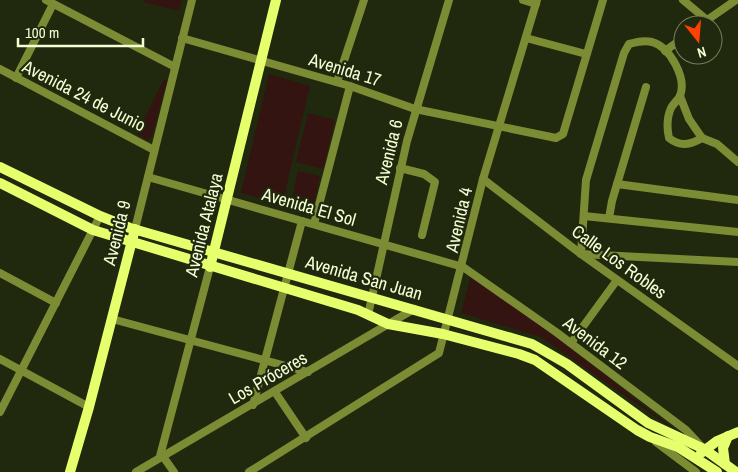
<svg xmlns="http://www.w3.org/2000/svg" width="738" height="472" font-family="'Archivo Narrow',sans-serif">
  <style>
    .green { fill: #331410 }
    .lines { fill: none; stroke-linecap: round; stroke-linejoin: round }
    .street { stroke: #7b8c34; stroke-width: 8 }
    .secondary { stroke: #e6ff6c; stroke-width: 10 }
    .labels { text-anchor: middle; stroke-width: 4.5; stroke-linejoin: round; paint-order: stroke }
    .street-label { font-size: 18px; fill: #f4ffd5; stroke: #20280d }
  </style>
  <rect width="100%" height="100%" fill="#20280d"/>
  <!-- green -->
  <g class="green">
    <polygon points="144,0 182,0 179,11 144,2"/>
    <polygon points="269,74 310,86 282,204 241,193"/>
    <polygon points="164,79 167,80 152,136 147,140 137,134"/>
    <polygon points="308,113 335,120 323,169 296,162"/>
    <polygon points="298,171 320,176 312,212 290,207"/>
    <polygon points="471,276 562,341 676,431 541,337 461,313"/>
  </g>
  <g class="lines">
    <!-- street -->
    <g class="street">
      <polyline points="46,0 175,67"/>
      <polyline points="523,0 536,4"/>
      <polyline points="683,0 707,20"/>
      <polyline points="700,25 736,0"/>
      <polyline points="182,38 350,86 415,109 556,138 563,134 603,0"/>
      <polyline points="526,38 586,54"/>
      <polyline points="665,51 683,38"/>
      <polyline points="0,69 154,150"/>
      <polyline points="16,78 53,4"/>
      <polyline points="337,82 364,0"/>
      <polyline points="680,96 689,119 702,138"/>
      <path d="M738,162L717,144L702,138C690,145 680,147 669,138C667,129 667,117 671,108C673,104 678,100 680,96C687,78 670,47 652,42C644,40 637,42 629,44L624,53L586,180L581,254L738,262"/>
      <polyline points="400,168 424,174 435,182 422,235"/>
      <polyline points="148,177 463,267 556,332 686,430 701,446"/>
      <polyline points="483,179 581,254 738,366"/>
      <polyline points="617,184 738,200"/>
      <polyline points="584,216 738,232"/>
      <polyline points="609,218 612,201 646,87"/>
      <polyline points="314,224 350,86"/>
      <polyline points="135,229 192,0"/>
      <polyline points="0,273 56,303"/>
      <polyline points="368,315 407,141 449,0"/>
      <polyline points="112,319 308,372"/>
      <polyline points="571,343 617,280"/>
      <polyline points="0,359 89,407"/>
      <polyline points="275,392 306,438"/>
      <polyline points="253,405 302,221"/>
      <polyline points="0,412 100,216"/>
      <polyline points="656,442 696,472"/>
      <polyline points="162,455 174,472"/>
      <polyline points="160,456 210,267"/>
      <polyline points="136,472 414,309"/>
      <polyline points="249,472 439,353 483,179 537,0"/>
    </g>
    <!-- secondary -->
    <g class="secondary">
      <polyline points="0,167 100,216 130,228 532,344 567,364 648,423 704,449 736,472"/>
      <polyline points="0,183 93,230 358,310 388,324 443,334 519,354 535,360 637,430 650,437 678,447 717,472"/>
      <polyline points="210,267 276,0"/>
      <polyline points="701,453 717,441 738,432"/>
      <polyline points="725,464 723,448 728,436"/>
      <polyline points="70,472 89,407 135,229"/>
    </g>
  </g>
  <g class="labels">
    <!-- street labels -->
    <g class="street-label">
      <text transform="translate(345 70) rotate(17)" y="6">Avenida 17</text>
      <text transform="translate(84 96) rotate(27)" y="6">Avenida 24 de Junio</text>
      <text transform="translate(389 152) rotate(-76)" y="6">Avenida 6</text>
      <text transform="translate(309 207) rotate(16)" y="6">Avenida El Sol</text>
      <text transform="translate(459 220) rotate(-77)" y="6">Avenida 4</text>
      <text transform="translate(204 225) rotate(-76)" y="6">Avenida Atalaya</text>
      <text transform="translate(117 233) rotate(-76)" y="6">Avenida 9</text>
      <text transform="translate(619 262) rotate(36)" y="6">Calle Los Robles</text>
      <text transform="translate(364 278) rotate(16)" y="6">Avenida San Juan</text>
      <text transform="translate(595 343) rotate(37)" y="6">Avenida 12</text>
      <text transform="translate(268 378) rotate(-30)" y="6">Los Próceres</text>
    </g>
  </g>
  <!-- north arrow -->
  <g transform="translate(698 40) rotate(163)"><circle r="24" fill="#20280d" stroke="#757e5d"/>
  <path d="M0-4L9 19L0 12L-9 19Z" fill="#ff4001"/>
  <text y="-8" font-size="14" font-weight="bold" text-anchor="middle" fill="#f4ffd5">N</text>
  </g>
  <!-- scale -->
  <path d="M18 38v8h125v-8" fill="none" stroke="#f4ffd5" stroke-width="2.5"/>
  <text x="25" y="38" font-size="15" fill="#f4ffd5" stroke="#20280d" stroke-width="4" paint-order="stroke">100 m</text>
</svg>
